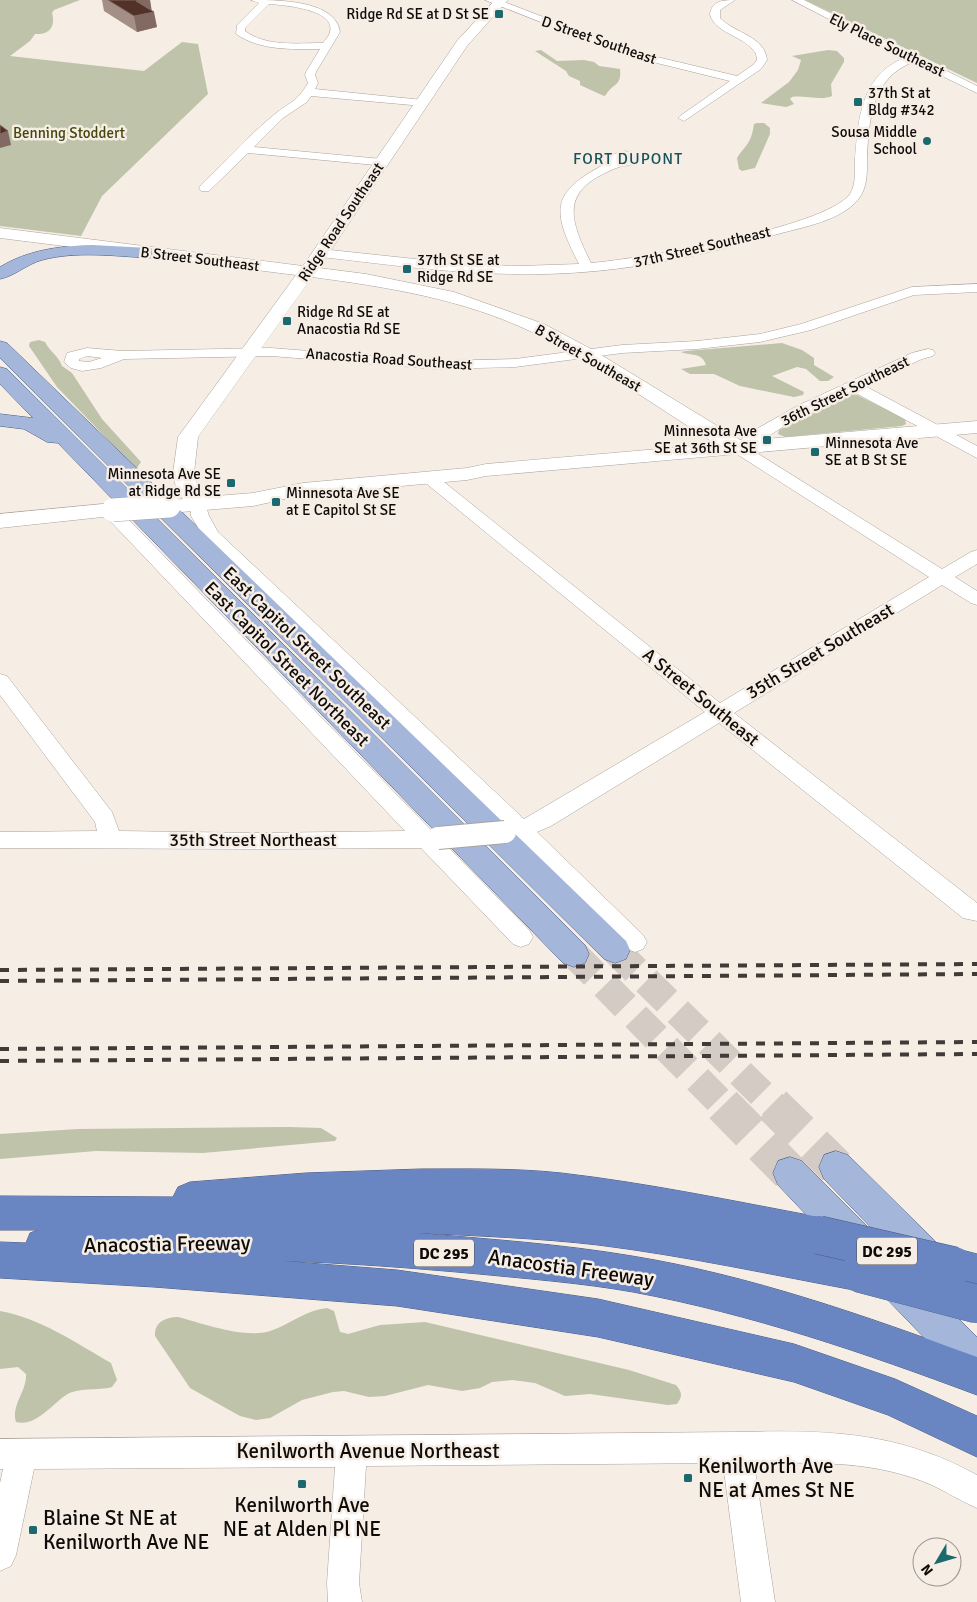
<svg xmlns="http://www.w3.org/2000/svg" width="977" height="1602" font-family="Signika,sans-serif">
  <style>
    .green { fill: #bec3a9 }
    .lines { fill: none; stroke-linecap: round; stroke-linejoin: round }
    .primary-tunnel-far1 { stroke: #d3cbc4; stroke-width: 29; stroke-dasharray: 29 15; stroke-linecap: butt }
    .primary-tunnel { stroke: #d3cbc4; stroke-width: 38; stroke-dasharray: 38 19; stroke-linecap: butt }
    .street-casing { stroke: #aaa29b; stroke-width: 1 }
    .secondary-casing { stroke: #aaa29b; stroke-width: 1 }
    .primary-casing { stroke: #495b82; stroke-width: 1 }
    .highway-casing { stroke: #495b82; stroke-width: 1 }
    .street { fill: #fff; fill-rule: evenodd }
    .secondary { fill: #fff; fill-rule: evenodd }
    .primary { fill: #a5b6db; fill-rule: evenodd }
    .highway { fill: #6986c3; fill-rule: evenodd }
    .rail { stroke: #403b38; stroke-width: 4; stroke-dasharray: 9 9; stroke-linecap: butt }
    .street-bridge-casing { stroke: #aaa29b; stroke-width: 24; stroke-linecap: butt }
    .secondary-bridge-casing { stroke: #aaa29b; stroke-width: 24; stroke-linecap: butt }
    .highway-bridge-casing { stroke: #495b82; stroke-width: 39; stroke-linecap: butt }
    .street-bridge { stroke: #fff; stroke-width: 22 }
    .secondary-bridge { stroke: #fff; stroke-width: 23 }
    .highway-bridge { stroke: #6986c3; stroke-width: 38 }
    .wall { fill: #a48f86 }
    .shaded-wall { fill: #826961 }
    .building { fill: #513128; stroke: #826961 }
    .poi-dot { fill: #1b686f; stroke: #f6ede5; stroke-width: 2 }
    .labels { text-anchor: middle; stroke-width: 5; stroke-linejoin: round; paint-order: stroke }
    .far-poi-label { font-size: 15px; fill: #0e0b09; stroke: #f6ede5; text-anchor: start }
    .far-street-label { font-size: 15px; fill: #0e0b09; stroke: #f6ede5 }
    .far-park-label { font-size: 15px; fill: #42480c; stroke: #f6ede5 }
    .far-neighbourhood-label { font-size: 16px; letter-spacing: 1px; fill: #165258; stroke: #f6ede5 }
    .shield { fill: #f6ede5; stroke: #544f4b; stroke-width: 1 }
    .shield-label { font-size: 16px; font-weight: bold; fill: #0e0b09 }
    .street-label { font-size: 18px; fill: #0e0b09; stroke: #f6ede5 }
    .near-street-label { font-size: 21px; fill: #0e0b09; stroke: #f6ede5 }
    .near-poi-label { font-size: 21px; fill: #0e0b09; stroke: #f6ede5; text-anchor: start }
  </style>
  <rect width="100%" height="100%" fill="#f6ede5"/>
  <!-- green -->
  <g class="green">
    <path d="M0,0H80L54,10L52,13C56,27 49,35 35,34L30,41L10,56L144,71L182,42L198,44L208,94L102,196L81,236L0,226Z"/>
    <polygon points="805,0 977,0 977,83"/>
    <path d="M541,50L557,61L584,60L594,62L599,66L620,69C622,87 612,83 606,95L604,96L580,85V81L569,76L566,71L535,51Z"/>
    <path d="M828,50L837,51L844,58V62L831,84L832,96C821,101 805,95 792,97L790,99L794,104L786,107L761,103L789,82L798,70L801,60L792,56Z"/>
    <path d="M757,123H764L770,128V134L755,168L742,171L739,169L737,158C747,143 751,144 754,124Z"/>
    <path d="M39,340L45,342C50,352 58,355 62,366L72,373L102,419L141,462L136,469L57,387L29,346L30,342Z"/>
    <path d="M782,343L802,350L814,358V365L834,377L828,381H820L806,369L797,367L772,376L804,392L803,395L794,397L740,386L714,374H690L681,369L706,365C702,352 691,356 681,352L686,351Z"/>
    <polygon points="853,393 905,419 906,424 902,426 785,437 778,434 779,430"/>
    <polygon points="289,1127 321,1128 337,1138 335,1141 203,1153 96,1151 0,1159 0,1134 78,1129"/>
    <path d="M327,1308L334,1311L340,1332L348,1334L380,1325L425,1322L629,1370L676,1385C682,1392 683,1396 677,1404L668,1405L590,1394L565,1396L535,1383L512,1380L492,1382L480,1388L462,1391L428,1385L385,1396L369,1397L344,1391L333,1392L302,1400L270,1418L256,1420L240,1416L190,1388L155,1336C154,1322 166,1317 178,1317C205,1324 247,1340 273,1330C291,1323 307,1310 327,1308Z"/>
    <path d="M0,1311C40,1318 76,1343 111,1363L117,1380L112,1387C98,1391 78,1387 66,1395C51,1405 36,1427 16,1422C11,1404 27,1392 26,1374L18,1367L0,1369Z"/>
  </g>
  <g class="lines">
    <!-- primary-tunnel-far1 -->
    <g class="primary-tunnel-far1">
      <polyline points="615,950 774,1106"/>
      <polyline points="574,954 724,1106"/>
    </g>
    <!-- primary-tunnel -->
    <g class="primary-tunnel">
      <polyline points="723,1105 790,1173"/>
      <polyline points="773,1105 836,1167"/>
    </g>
    <defs>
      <g id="street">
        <path d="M251,0C278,0 336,0 340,32L316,72L315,75L318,83L315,89L423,100L428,103L423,106L311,96L307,102L283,118L254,147L382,159L386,160L388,163L386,166L248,153L209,191H201L199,188L201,185C226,161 248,136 275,114C291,101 296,103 308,83L305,75L306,72L320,49C291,49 261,51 236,34L237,25L259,3ZM269,4C283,5 336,9 330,32C329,36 325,40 323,43C297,43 267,47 245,31V28Z"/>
        <path d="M485,0H499L632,51L737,76L753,65L757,60L756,54C746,36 717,35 710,15C711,1 723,0 735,0L720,10V18C734,33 765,36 767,60L761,69L684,121L678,118L680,116L730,81L624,55Z"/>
        <path d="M792,0H804L977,86V93L913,62C872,78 869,118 867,157C867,174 868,190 855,203C835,223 797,228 771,236C688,260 603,276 517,274C451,274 386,264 321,257L314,253L321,249L462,264L519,266L579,264C550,208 551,191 611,161L608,158L610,155L625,151L637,155L640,160C634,168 627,164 619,167C561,189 567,215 591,263C638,259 825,228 850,194C856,184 855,171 855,160C858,120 861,75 904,58Z"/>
        <path d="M977,284V292L914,295L811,330L760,342L697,349L622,353L515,367L437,369L271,356L124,359L101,368L82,371L71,368L64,362L67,353L87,348L122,351L271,348L437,361L515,359L622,345L697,341L760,334L801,324L912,287ZM87,356L102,358L89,362L79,361V359Z"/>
        <polygon points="928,349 933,350 935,353 933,356 922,359 865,386 977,446 977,458 852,391 786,425 749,448 942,569 971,552 977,550 977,564 955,577 977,591 977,605 971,603 942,585 734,713 977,903 977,921 963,918 719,723 551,826 537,832 643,935 647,942 643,949 635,952 627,949 516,839 501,837 498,831 502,825 205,539 191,516 190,504 192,500 204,500 209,516 218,532 524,819 705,712 422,480 420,477 422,474 434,474 720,703 929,577 732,451 730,448 753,431 797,406 912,353"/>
        <polygon points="106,505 112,506 125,516 432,831 443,833 446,839 444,843 529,930 533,937 529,944 521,947 513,944 421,848 257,849 0,848 0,832 97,831 95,822 0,695 0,674 7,676 112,812 119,831 257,833 405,831 113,524 98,510 100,506"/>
        <path d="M734,1432C824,1430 895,1430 977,1475V1508C958,1500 941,1488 922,1481C867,1460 811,1463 754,1463L775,1602H741L723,1463L366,1466L359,1583L362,1602H328L327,1583L335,1467L34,1469L16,1555L11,1566L0,1571V1483L3,1469H0V1439Z"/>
      </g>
      <g id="secondary">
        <path d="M495,0H508L467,46L319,268L366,274L454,292L544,324L593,350L742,441L977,421V433L486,476L467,480L303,495L253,506L169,513L161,511L158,506L161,501L183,499L176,488L173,473L178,437L296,275L0,238V228L303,266L457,41ZM312,277C387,287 463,299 532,332C596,364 656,406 716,444L486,464L467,468L303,483L253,493L204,497L198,488L194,473L198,437Z"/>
        <polygon points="113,503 121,505 124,510 121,515 0,528 0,514"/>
      </g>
      <g id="primary">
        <path d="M92,245L149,248L155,249L158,253L155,257L149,258C114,256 76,251 42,260C27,264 15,276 0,279V267C28,250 59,246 92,245Z"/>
        <polygon points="0,341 7,343 626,941 630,950 626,959 615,963 604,959 0,358"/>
        <polygon points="0,367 7,369 585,945 589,954 585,963 574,967 563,963 58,443 47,442 24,429 0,426 0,414 33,418 0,384"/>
        <polygon points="836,1151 848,1155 943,1249 948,1262 943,1275 930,1280 917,1275 824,1179 819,1167 824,1155"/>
        <polygon points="790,1157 802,1161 875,1234 880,1247 875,1260 862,1265 849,1260 778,1185 773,1173 778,1161"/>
        <polygon points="897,1265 910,1270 977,1337 977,1383 963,1378 884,1296 879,1283 884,1270"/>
      </g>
      <g id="highway">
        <path d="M421,1169C468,1169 515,1168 561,1173C648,1183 733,1201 819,1217L832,1223L837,1235L832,1247L828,1249L859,1255L872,1260L877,1273L872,1286L859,1291C773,1275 686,1256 598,1245C538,1238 477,1236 417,1233C488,1239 561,1244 632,1256C749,1275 866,1316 977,1357V1395C865,1353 751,1314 633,1292C582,1283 530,1279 479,1274C413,1268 348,1263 282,1261L397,1270L598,1299L794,1344L895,1379L977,1416V1457L888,1415L794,1382L598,1337L397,1306L154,1287L0,1278V1242L26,1243L30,1233L38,1230H0V1196L173,1197L178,1187L190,1182L306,1173Z"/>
        <polygon points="954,1248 977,1254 977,1290 941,1279 936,1266 941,1253"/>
      </g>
    </defs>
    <!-- street casing -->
    <use href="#street" class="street-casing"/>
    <!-- secondary casing -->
    <use href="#secondary" class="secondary-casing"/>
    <!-- primary casing -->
    <use href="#primary" class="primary-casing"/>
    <!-- highway casing -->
    <use href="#highway" class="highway-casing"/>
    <!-- street -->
    <use href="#street" class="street"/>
    <!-- secondary -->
    <use href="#secondary" class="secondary"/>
    <!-- primary -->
    <use href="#primary" class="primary"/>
    <!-- highway -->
    <use href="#highway" class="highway"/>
    <!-- rail -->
    <g class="rail">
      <polyline points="0,970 977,964"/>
      <polyline points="0,981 977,974"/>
      <polyline points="0,1049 977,1042"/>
      <polyline points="0,1061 977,1054"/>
    </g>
    <defs>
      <polyline id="street-bridge" points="438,838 505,832"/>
      <polyline id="secondary-bridge" points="113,510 169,506"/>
      <g id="highway-bridge">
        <polyline points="819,1235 954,1266"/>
        <polyline points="859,1273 977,1304"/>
      </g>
    </defs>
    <!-- street-bridge casing -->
    <use href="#street-bridge" class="street-bridge-casing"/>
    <!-- secondary-bridge casing -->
    <use href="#secondary-bridge" class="secondary-bridge-casing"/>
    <!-- highway-bridge casing -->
    <use href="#highway-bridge" class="highway-bridge-casing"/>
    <!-- street-bridge -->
    <use href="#street-bridge" class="street-bridge"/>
    <!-- secondary-bridge -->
    <use href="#secondary-bridge" class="secondary-bridge"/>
    <!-- highway-bridge -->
    <use href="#highway-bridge" class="highway-bridge"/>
  </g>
  <!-- wall -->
  <polygon class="wall" points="102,0 150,0 151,10 157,27 137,32 104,11"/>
  <!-- shaded-wall -->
  <g class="shaded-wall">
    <polygon points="142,0 150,0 152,12 154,12 157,27 137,32 134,16 136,1"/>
    <polygon points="8,131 11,145 0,148 0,134"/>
  </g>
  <!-- building -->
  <g class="building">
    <polygon points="108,0 142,0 136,1 154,12 134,16"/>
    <polygon points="0,125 8,131 0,134"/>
  </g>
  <!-- markers -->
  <g class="poi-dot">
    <rect x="494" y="9" width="10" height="10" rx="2.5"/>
    <rect x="853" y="97" width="10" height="10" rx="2.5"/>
    <circle cx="927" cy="141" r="5"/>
    <rect x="402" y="264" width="10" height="10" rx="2.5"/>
    <rect x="282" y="316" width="10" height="10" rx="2.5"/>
    <rect x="762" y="435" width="10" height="10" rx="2.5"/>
    <rect x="810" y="447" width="10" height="10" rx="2.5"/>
    <rect x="226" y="478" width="10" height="10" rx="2.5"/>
    <rect x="271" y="497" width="10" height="10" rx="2.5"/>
    <rect x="683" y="1473" width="10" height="10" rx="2.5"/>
    <rect x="297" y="1479" width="10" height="10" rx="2.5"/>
    <rect x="28" y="1525" width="10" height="10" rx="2.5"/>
  </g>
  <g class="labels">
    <!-- far-poi labels -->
    <g class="far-poi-label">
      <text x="489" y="19" text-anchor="end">Ridge Rd SE at D St SE</text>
      <text x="868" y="98">37th St at<tspan x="868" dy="17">Bldg #342</tspan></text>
      <text x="917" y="137" text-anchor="end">Sousa Middle<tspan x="917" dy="17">School</tspan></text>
      <text x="417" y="265">37th St SE at<tspan x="417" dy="17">Ridge Rd SE</tspan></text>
      <text x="297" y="317">Ridge Rd SE at<tspan x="297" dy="17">Anacostia Rd SE</tspan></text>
      <text x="757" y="436" text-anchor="end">Minnesota Ave<tspan x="757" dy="17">SE at 36th St SE</tspan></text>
      <text x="825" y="448">Minnesota Ave<tspan x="825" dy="17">SE at B St SE</tspan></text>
      <text x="221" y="479" text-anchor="end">Minnesota Ave SE<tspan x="221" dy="17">at Ridge Rd SE</tspan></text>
      <text x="286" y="498">Minnesota Ave SE<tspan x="286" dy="17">at E Capitol St SE</tspan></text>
    </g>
    <!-- far-street labels -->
    <g class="far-street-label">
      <text transform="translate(599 40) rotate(19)" y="5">D Street Southeast</text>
      <text transform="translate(887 45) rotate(26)" y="5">Ely Place Southeast</text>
      <text transform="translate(341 222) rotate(-56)" y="5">Ridge Road Southeast</text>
      <text transform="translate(702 247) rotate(-13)" y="5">37th Street Southeast</text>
      <text transform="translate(200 259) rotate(7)" y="5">B Street Southeast</text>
      <text transform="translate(588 358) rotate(30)" y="5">B Street Southeast</text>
      <text transform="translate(389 359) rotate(4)" y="5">Anacostia Road Southeast</text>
      <text transform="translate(845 391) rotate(-26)" y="5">36th Street Southeast</text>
    </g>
    <!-- far-park labels -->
    <g class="far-park-label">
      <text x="69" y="138">Benning Stoddert</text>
    </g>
    <!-- far-neighbourhood labels -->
    <g class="far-neighbourhood-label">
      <text x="628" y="164">FORT DUPONT</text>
    </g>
    <!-- shield labels -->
    <g class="shield">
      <rect x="857" y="1237.5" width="60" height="27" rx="4"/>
      <rect x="414" y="1239.5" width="60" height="27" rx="4"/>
    </g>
    <g class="shield-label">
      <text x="887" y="1257">DC 295</text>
      <text x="444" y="1259">DC 295</text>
    </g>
    <!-- street labels -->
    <g class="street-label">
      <text transform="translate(307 648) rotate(44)" y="6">East Capitol Street Southeast</text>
      <text transform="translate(820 651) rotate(-31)" y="6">35th Street Southeast</text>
      <text transform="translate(287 664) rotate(45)" y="6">East Capitol Street Northeast</text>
      <text transform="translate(701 697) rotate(39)" y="6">A Street Southeast</text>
      <text x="253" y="846">35th Street Northeast</text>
    </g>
    <!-- near-street labels -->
    <g class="near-street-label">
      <text transform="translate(167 1244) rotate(-1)" y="7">Anacostia Freeway</text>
      <text transform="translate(571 1268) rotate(8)" y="7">Anacostia Freeway</text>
      <text x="368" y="1458">Kenilworth Avenue Northeast</text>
    </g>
    <!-- near-poi labels -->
    <g class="near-poi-label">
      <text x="698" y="1473">Kenilworth Ave<tspan x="698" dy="24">NE at Ames St NE</tspan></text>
      <text x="302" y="1512" text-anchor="middle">Kenilworth Ave<tspan x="302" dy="24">NE at Alden Pl NE</tspan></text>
      <text x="43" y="1525">Blaine St NE at<tspan x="43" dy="24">Kenilworth Ave NE</tspan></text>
    </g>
  </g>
  <!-- north arrow -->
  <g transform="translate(937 1562) rotate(232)"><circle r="24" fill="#f6ede5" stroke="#99938d"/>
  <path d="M0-4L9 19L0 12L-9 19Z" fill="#1b686f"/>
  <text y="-8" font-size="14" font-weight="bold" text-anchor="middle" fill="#0e0b09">N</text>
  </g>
</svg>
